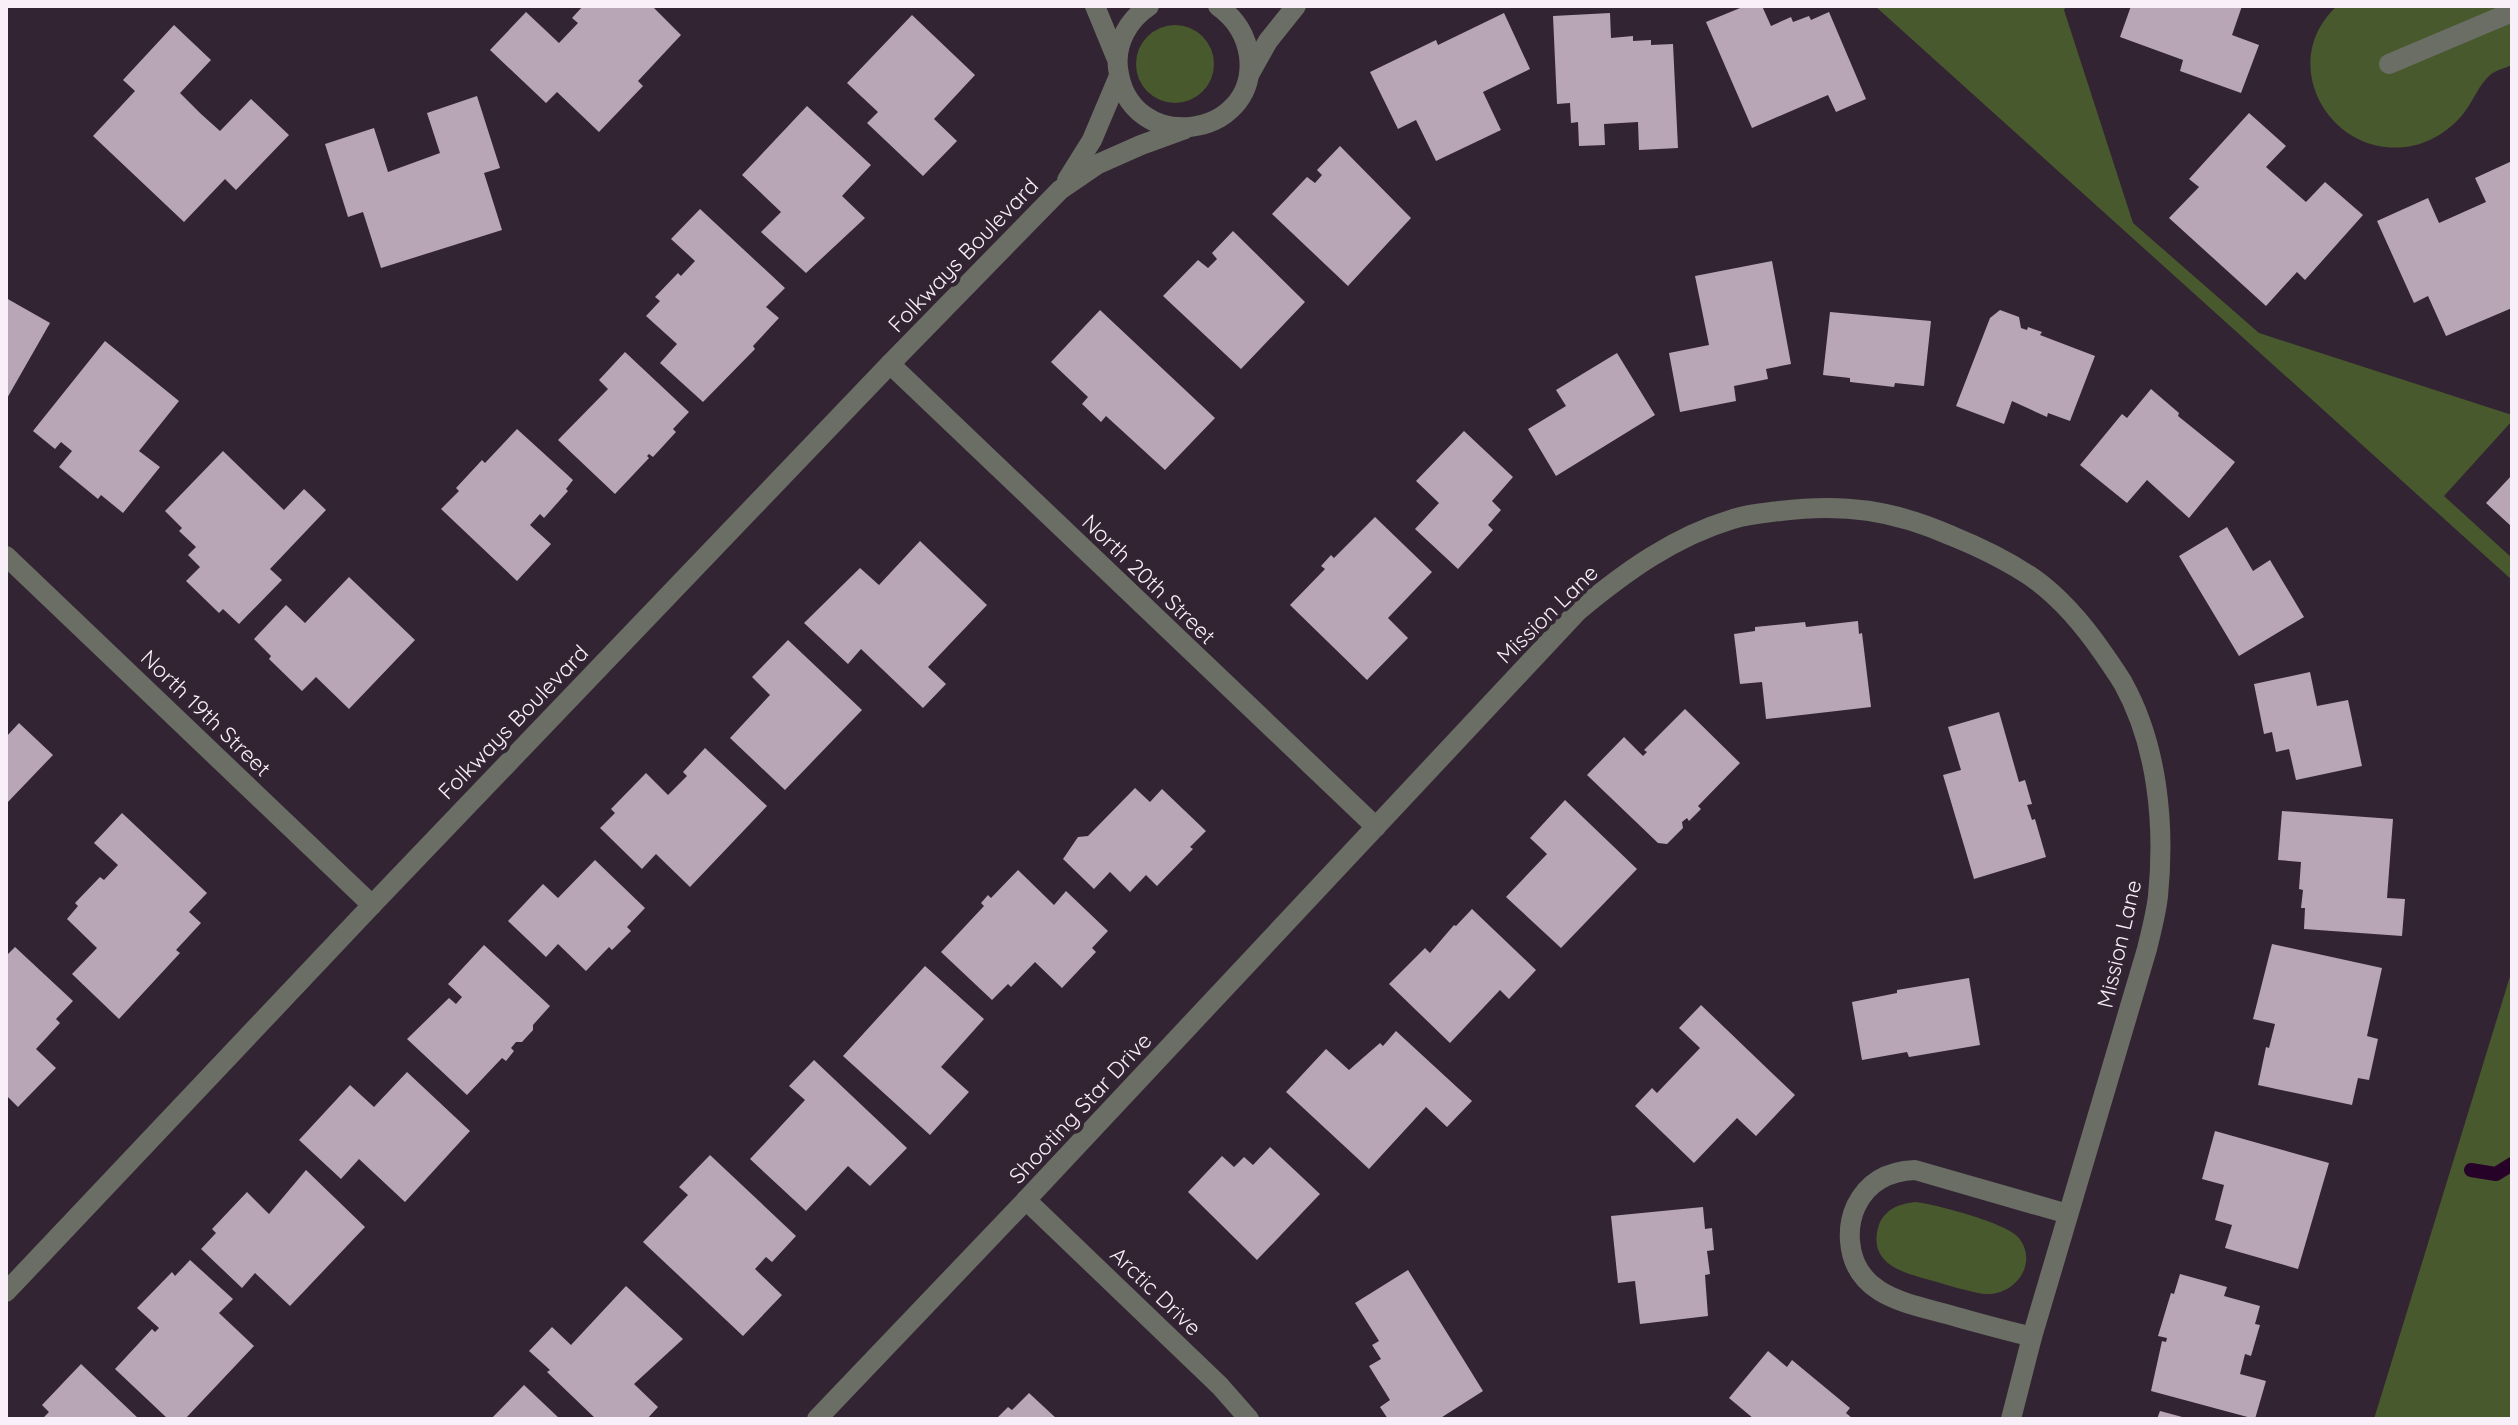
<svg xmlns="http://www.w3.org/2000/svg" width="2518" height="1425" font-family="Quicksand,sans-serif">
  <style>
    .green { fill: #49592e }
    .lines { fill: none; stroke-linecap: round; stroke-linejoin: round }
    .stream { stroke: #270228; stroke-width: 14 }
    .building { fill: #b8a6b7 }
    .minor { stroke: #6a6e65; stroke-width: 20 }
    .labels { text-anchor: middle; stroke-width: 8; stroke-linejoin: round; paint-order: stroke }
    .street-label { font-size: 22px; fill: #f9eff8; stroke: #322432 }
  </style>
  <rect width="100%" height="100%" fill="#322432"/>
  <!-- green -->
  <g class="green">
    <polygon points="1875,6 2066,6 2064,10 2133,223 2259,333 2512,415 2512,421 2444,496 2512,558 2512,580"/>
    <path d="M2337,6H2512V65C2505,68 2496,70 2490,75C2479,85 2474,99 2466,110C2453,129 2428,145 2405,147C2329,156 2276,62 2337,6Z"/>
    <circle cx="1175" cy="64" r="39"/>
    <polygon points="2512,970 2512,1419 2374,1419"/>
    <path d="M1915,1202C1935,1204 2006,1223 2018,1237C2041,1264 2012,1301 1978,1293C1964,1290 1950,1286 1937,1282C1909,1274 1868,1267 1878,1228C1883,1210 1898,1204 1915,1202Z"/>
  </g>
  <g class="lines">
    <!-- stream -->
    <polyline class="stream" points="2471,1170 2496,1174 2512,1164"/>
  </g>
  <!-- building -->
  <g class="building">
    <polygon points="583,6 652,6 681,35 638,81 643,86 599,132 557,92 546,103 490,50 526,12 559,43 578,23 572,18"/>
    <polygon points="1745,6 1762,6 1771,26 1791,17 1793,22 1809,16 1811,20 1829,12 1866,99 1836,112 1828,95 1752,128 1706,22"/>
    <polygon points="2131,6 2242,6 2232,35 2259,45 2241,93 2180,71 2183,60 2120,37"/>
    <polygon points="1504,13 1530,69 1483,92 1501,130 1436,161 1416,120 1398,129 1370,72 1436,40 1438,45"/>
    <polygon points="1610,13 1611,38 1633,36 1633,41 1651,40 1651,45 1673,44 1678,148 1639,150 1638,122 1604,124 1605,145 1579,146 1578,122 1571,123 1570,103 1557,104 1553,16"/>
    <polygon points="912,15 975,75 934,119 957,141 923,176 867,123 878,112 847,83"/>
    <polygon points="174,25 211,60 180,93 201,114 220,131 251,99 289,135 236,190 225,179 184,222 93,136 135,91 123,80"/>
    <polygon points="477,96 500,168 484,173 502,230 381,268 363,212 348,217 325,144 374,128 388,172 440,153 427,113"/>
    <polygon points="807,106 871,165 842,196 865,218 806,273 761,232 781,212 742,175"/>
    <polygon points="2249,113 2286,146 2266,167 2306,202 2325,182 2363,215 2305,280 2297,272 2266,306 2169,218 2199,187 2189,179"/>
    <polygon points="1340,146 1411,218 1348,286 1272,214 1307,177 1315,183 1322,175 1317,170"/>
    <polygon points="2512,161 2512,308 2446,336 2428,296 2414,303 2377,221 2428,198 2439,223 2486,202 2475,178"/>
    <polygon points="700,209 785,288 766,307 779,318 753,346 755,349 703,402 660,363 677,344 646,316 660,301 655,297 678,273 681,276 695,261 671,239"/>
    <polygon points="1233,231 1305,302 1241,369 1163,296 1198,260 1208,268 1217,259 1212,253"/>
    <polygon points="1772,261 1791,364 1766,369 1768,379 1734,386 1736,401 1680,412 1669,353 1709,345 1695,276"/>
    <polygon points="6,298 50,323 6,400"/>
    <polygon points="1100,310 1215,418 1165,470 1106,416 1101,422 1082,404 1088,397 1051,362"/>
    <polygon points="2000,310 2019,317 2021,328 2027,330 2028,327 2042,332 2040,335 2095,356 2070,421 2048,413 2047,417 2012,401 2004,424 1956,406 1990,318"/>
    <polygon points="1830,312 1931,321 1924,386 1895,383 1894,387 1850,382 1850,378 1823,375"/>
    <polygon points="105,341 179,401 139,451 160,467 123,513 101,495 98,499 59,467 72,451 61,442 55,449 33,431"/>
    <polygon points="625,352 689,412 673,429 676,432 653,457 649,454 647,456 649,458 615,494 558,440 608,389 599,380"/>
    <polygon points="1617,353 1655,415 1556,476 1528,429 1566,406 1556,390"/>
    <polygon points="2151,389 2179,413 2178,416 2235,462 2189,518 2147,480 2127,503 2080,465 2122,414 2127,418"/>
    <polygon points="517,429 573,480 566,489 568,491 544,518 540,514 530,525 551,544 517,581 441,509 459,491 456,488 482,460 485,463"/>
    <polygon points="1464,431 1513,477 1492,501 1501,510 1488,525 1493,530 1458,569 1415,529 1439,503 1416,481"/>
    <polygon points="223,451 284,510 304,489 326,510 270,569 282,580 239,624 223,609 219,613 186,581 200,567 188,555 196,547 179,531 182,528 165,511"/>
    <polygon points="2512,475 2512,527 2486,503"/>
    <polygon points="1375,517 1432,572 1388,618 1408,638 1367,680 1290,605 1325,569 1321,566 1331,555 1334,558"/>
    <polygon points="2227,527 2253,571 2270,560 2304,617 2239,656 2179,556"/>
    <polygon points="920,541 987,605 928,667 946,684 923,708 861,649 848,664 804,623 860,568 879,585"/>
    <polygon points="349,577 415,640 349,709 316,677 302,691 269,659 271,656 254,639 286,605 305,623"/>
    <polygon points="1858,621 1859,634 1862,633 1871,707 1766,719 1762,682 1740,684 1734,634 1755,631 1755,627 1805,622 1806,627"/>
    <polygon points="788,640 862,710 785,790 730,738 770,695 752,677"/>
    <polygon points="2310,672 2317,706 2348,700 2362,766 2296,780 2289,749 2276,752 2272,732 2264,734 2254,684"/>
    <polygon points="1685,709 1740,763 1698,806 1701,809 1689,821 1687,818 1682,822 1683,828 1667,844 1658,843 1587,775 1624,737 1643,756 1647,752 1644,750"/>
    <polygon points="1999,712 2019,782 2025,780 2032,804 2027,805 2032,820 2035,819 2046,857 1974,879 1943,775 1961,770 1948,727"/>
    <polygon points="19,723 53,755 6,804 6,737"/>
    <polygon points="705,748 767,806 690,887 656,854 642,869 600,828 615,813 611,809 646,773 668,795 687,776 683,772"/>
    <polygon points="1135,788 1150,802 1162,789 1206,831 1190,847 1193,849 1157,886 1146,875 1130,892 1110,872 1094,889 1063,859 1078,837 1088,836"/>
    <polygon points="1565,800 1637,869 1561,948 1506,897 1547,854 1530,838"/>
    <polygon points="2282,811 2393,819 2387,898 2405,899 2402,936 2304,929 2305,908 2301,908 2303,890 2299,889 2301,862 2278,860"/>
    <polygon points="122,813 207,893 189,912 201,923 176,950 180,953 119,1019 72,974 97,948 67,919 78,906 75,903 100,877 104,880 118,865 94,843"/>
    <polygon points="595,860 645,908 627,927 631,931 612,950 609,947 586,971 558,944 546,957 508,921 543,884 558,898"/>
    <polygon points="1018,870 1054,905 1066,891 1108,931 1092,948 1096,952 1062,988 1035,962 1011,987 1008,984 992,1000 941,952 984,906 981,903 988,895 991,898"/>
    <polygon points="1472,909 1536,970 1509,999 1500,990 1450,1043 1389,984 1425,948 1430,953 1454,925 1456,926"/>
    <polygon points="2272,944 2382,968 2367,1036 2378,1039 2369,1080 2358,1078 2352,1105 2258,1085 2266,1047 2269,1048 2275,1024 2253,1019"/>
    <polygon points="484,945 550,1006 533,1025 533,1030 522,1042 516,1042 511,1048 514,1051 506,1061 502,1058 467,1095 407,1039 449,998 456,1004 462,997 448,984"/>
    <polygon points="15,947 73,1001 56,1019 60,1023 36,1049 56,1068 18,1107 6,1095 6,956"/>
    <polygon points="925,966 984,1019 941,1067 969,1092 930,1135 843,1056"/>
    <polygon points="1969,978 1980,1045 1909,1057 1907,1052 1862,1060 1852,1002 1897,993 1897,990"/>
    <polygon points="1701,1005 1795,1095 1756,1136 1737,1118 1694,1163 1635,1106 1652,1088 1657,1093 1700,1048 1679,1028"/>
    <polygon points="1396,1031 1472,1101 1447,1127 1426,1107 1369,1169 1286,1092 1326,1049 1349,1070 1380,1043 1383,1046"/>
    <polygon points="814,1060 907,1148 870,1186 848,1166 806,1211 750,1159 805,1100 789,1086"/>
    <polygon points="407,1072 470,1131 405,1202 359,1159 341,1179 299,1140 350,1085 374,1107"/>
    <polygon points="2215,1131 2329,1163 2298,1269 2225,1248 2232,1225 2215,1220 2224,1185 2202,1179"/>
    <polygon points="1270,1147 1320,1194 1257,1260 1188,1192 1222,1156 1234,1167 1244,1157 1253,1165"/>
    <polygon points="710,1155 796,1236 772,1262 766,1257 755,1269 782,1295 743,1336 643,1242 688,1195 679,1187"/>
    <polygon points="306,1170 365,1227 290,1306 255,1273 242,1288 201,1249 216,1233 212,1229 247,1192 269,1214"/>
    <polygon points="1703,1207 1705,1229 1712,1228 1714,1250 1707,1251 1710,1274 1705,1275 1708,1316 1640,1324 1635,1281 1618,1283 1611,1216"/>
    <polygon points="190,1260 233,1299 219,1313 254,1346 185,1419 168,1419 115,1369 152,1329 155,1332 159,1328 137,1308 172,1272 175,1276"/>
    <polygon points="1408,1270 1483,1391 1439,1419 1388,1419 1380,1407 1390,1400 1369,1366 1381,1359 1372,1345 1379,1341 1355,1303"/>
    <polygon points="2180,1274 2227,1287 2224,1296 2260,1306 2255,1324 2260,1325 2251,1356 2245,1354 2240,1374 2266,1381 2255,1419 2151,1391 2162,1341 2166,1342 2167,1338 2158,1336 2171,1293 2174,1294"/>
    <polygon points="626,1286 683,1339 634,1384 658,1407 647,1419 596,1419 547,1372 550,1370 529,1351 552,1327 571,1345"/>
    <polygon points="1768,1351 1787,1367 1792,1360 1850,1408 1846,1413 1853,1419 1754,1419 1729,1398"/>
    <polygon points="81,1364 139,1419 42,1419 49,1412 42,1405"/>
    <polygon points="524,1385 560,1419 491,1419"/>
    <polygon points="1029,1393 1057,1419 996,1419 1008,1407 1012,1410"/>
    <polygon points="2160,1411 2186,1418 2186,1419 2157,1419"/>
  </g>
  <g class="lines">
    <!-- minor -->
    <g class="minor">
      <polyline points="1095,6 1116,57"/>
      <path d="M1149,6C1129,19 1115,43 1118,68C1128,157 1259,140 1249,56C1246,35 1235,18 1218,6"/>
      <polyline points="2389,64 2512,12"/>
      <polyline points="1250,73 1268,41 1296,6"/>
      <polyline points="1067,180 1092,140 1119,76"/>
      <polyline points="890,364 1376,827"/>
      <polyline points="6,556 372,905"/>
      <polyline points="1026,1200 1220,1386 1249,1419"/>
      <polyline points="6,1292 372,905 890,364 1060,190 1098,164 1141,145 1185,129"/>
      <path d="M2032,1337C2005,1330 1977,1323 1950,1315C1907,1303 1854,1296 1850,1241C1849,1229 1851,1217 1856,1206C1868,1181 1889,1171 1915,1170L2068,1214"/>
      <path d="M817,1419L1026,1200L1578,611C1625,572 1673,537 1733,519C1748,514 1765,513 1780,511C1844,503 1893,510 1952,536C1979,547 2008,561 2033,578C2061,598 2083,624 2103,653C2110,663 2117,673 2123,683C2158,746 2165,825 2158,896C2156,914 2151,932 2147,949L2032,1337L2011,1419"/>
    </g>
  </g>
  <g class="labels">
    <!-- street labels -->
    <g class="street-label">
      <text transform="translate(963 255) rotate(-46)" y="8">Folkways Boulevard</text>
      <text transform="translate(1149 579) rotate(44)" y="8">North 20th Street</text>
      <text transform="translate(1547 614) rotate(-44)" y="8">Mission Lane</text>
      <text transform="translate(206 713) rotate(44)" y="8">North 19th Street</text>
      <text transform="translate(513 722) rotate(-46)" y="8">Folkways Boulevard</text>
      <text transform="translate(2119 944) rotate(-77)" y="8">Mission Lane</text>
      <text transform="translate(1080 1108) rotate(-47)" y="8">Shooting Star Drive</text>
      <text transform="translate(1156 1291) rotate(44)" y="8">Arctic Drive</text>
    </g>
  </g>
  <!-- border -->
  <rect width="2518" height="1425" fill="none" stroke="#f9eff8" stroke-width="16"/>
</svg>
